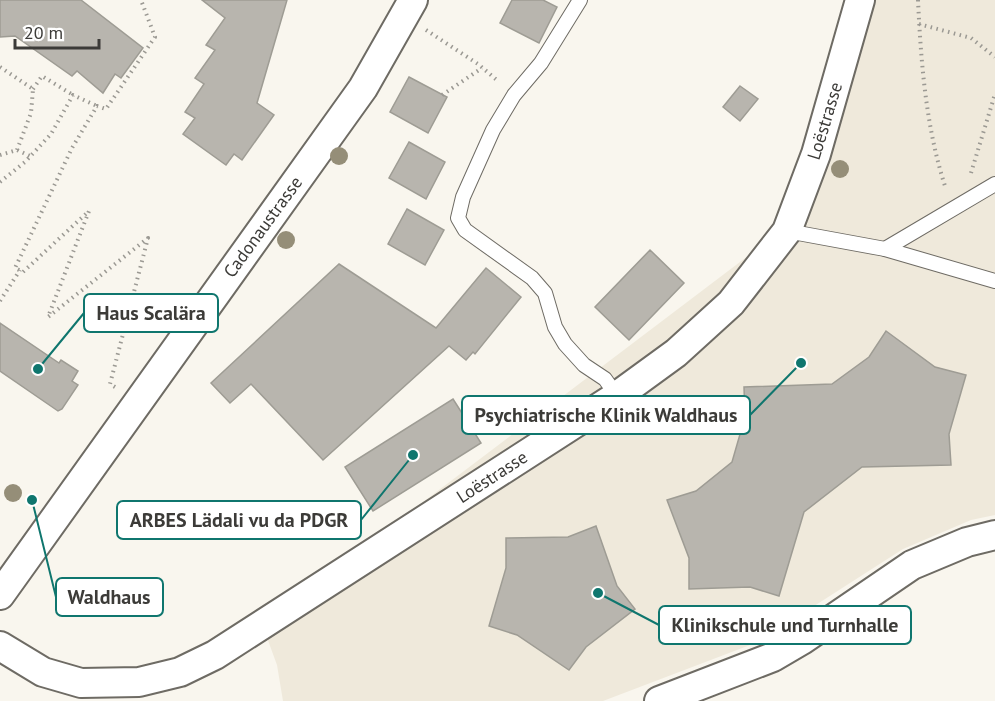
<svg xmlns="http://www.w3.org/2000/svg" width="995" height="701" font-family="'PT Sans',sans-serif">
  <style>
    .built { fill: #efe9db }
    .building { fill: #b8b5ae; stroke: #9e9c94; stroke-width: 1.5 }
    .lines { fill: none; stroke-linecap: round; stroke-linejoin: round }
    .lane-casing { stroke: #6e6b64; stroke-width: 16 }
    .street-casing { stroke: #6e6b64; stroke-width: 32 }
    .path { stroke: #9b9993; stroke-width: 4; stroke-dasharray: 1.5 4.5; stroke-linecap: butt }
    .lane { stroke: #fff; stroke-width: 14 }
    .street { stroke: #fff; stroke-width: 28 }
    .tree { fill: #958e78 }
    .labels { text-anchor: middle; stroke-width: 4.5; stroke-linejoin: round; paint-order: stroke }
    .street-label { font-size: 18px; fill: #3c3b38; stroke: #fff }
    .leader { fill: none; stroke: #0f766e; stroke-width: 2 }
    .callout-dot { fill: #0f766e; stroke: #fff; stroke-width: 2 }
    .callout { fill: #fff; stroke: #0f766e; stroke-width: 2 }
    .callout-label { font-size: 20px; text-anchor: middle; font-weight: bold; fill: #3c3b38 }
  </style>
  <rect width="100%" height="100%" fill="#f9f6ee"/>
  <!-- built -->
  <polygon class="built" points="868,0 995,0 995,515 971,520 903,549 758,642 603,701 283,701 277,665 262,624 806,212"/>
  <!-- building -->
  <g class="building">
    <polygon points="0,0 81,0 143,48 121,78 115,74 103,93 77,71 72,76 15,36 0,37"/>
    <polygon points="202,0 287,0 257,103 274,115 242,160 234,154 226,165 183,134 195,118 185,112 204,84 195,78 215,50 206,45 225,18"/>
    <polygon points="512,0 543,0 557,7 539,43 500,23"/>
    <polygon points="409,77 447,97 428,133 390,112"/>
    <polygon points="740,86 758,99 740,121 723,107"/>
    <polygon points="409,142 445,162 426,199 389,178"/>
    <polygon points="407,209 444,230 425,265 388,244"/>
    <polygon points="650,250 684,283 629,340 595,307"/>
    <polygon points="339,264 436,328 486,268 521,297 475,354 473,352 466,360 449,346 323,460 251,384 230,403 211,383"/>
    <polygon points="0,323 59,363 61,360 78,371 72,381 78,385 62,409 58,411 0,371"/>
    <polygon points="886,331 935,367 966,375 949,434 951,465 862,467 804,512 779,596 750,587 689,589 689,558 667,500 696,491 732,462 745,417 744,387 832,384 869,357"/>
    <polygon points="453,399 481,443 373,511 345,467"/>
    <polygon points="596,526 617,586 635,609 586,647 569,670 517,635 489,626 506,568 506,538 568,537"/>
  </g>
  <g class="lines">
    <defs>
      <g id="lane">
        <polyline points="580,0 541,63 514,95 493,130 463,197 458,218 465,230 532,278 545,293 555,327 565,344 584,365 605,379 617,396"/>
        <polyline points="787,231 885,249 995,281"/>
        <polyline points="885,249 995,184"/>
      </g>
      <g id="street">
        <polyline points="0,595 363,88 413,0"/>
        <polyline points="0,646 43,672 81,683 139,682 180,672 215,655 617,396 676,353 731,303 787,231 816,154 860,0"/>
        <polyline points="659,701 773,657 802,640 912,565 967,542 995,535"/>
      </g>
    </defs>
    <!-- lane casing -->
    <use href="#lane" class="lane-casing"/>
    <!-- street casing -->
    <use href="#street" class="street-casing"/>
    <!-- path -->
    <g class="path">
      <path d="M918,0C921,63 926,129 946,189"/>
      <polyline points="919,24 971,38 995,57"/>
      <polyline points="426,30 478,64 498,81"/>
      <polyline points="0,67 33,89 31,113 17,150"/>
      <polyline points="33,89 42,76 73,95"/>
      <polyline points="442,95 482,68"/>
      <polyline points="0,155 17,150 30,156"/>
      <polyline points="971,173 995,94"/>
      <polyline points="0,182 25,162 51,134 73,95 97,106"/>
      <polyline points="0,301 20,270"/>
      <polyline points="115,387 110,384 148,238 48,317 89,211 23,272 15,268 72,148 97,106 106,109 155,37 141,0"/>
    </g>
    <!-- lane -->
    <use href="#lane" class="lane"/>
    <!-- street -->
    <use href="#street" class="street"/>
  </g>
  <!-- trees -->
  <g class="tree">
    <circle cx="339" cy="156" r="9"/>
    <circle cx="840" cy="169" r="9"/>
    <circle cx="286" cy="240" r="9"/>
    <circle cx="13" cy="493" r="9"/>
  </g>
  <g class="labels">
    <!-- street labels -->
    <g class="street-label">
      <text transform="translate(825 121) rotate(-73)" y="6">Loëstrasse</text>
      <text transform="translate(263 227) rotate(-54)" y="6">Cadonaustrasse</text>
      <text transform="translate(492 477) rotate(-33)" y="6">Loëstrasse</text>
    </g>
  </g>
  <!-- callouts -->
  <path class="leader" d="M38 369L84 313M801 363L750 415M413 455L361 520M32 500L56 597M598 593L659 625"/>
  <g class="callout-dot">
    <circle cx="38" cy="369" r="6"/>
    <circle cx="801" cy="363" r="6"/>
    <circle cx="413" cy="455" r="6"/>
    <circle cx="32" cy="500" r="6"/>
    <circle cx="598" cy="593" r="6"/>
  </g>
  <g class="callout">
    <rect x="84" y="294" width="134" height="38" rx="6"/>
    <rect x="462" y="396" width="288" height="38" rx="6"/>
    <rect x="117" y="501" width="244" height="38" rx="6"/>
    <rect x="56" y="578" width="107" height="38" rx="6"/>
    <rect x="659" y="606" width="252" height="38" rx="6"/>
  </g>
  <g class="callout-label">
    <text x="151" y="320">Haus Scalära</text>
    <text x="606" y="422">Psychiatrische Klinik Waldhaus</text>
    <text x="239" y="527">ARBES Lädali vu da PDGR</text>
    <text x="109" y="604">Waldhaus</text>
    <text x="785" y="632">Klinikschule und Turnhalle</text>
  </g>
  <!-- scale -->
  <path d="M15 39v9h84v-9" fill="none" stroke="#3c3b38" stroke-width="3"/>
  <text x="24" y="39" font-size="18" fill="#3c3b38" stroke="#ffffff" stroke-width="4.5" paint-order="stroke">20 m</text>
</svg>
